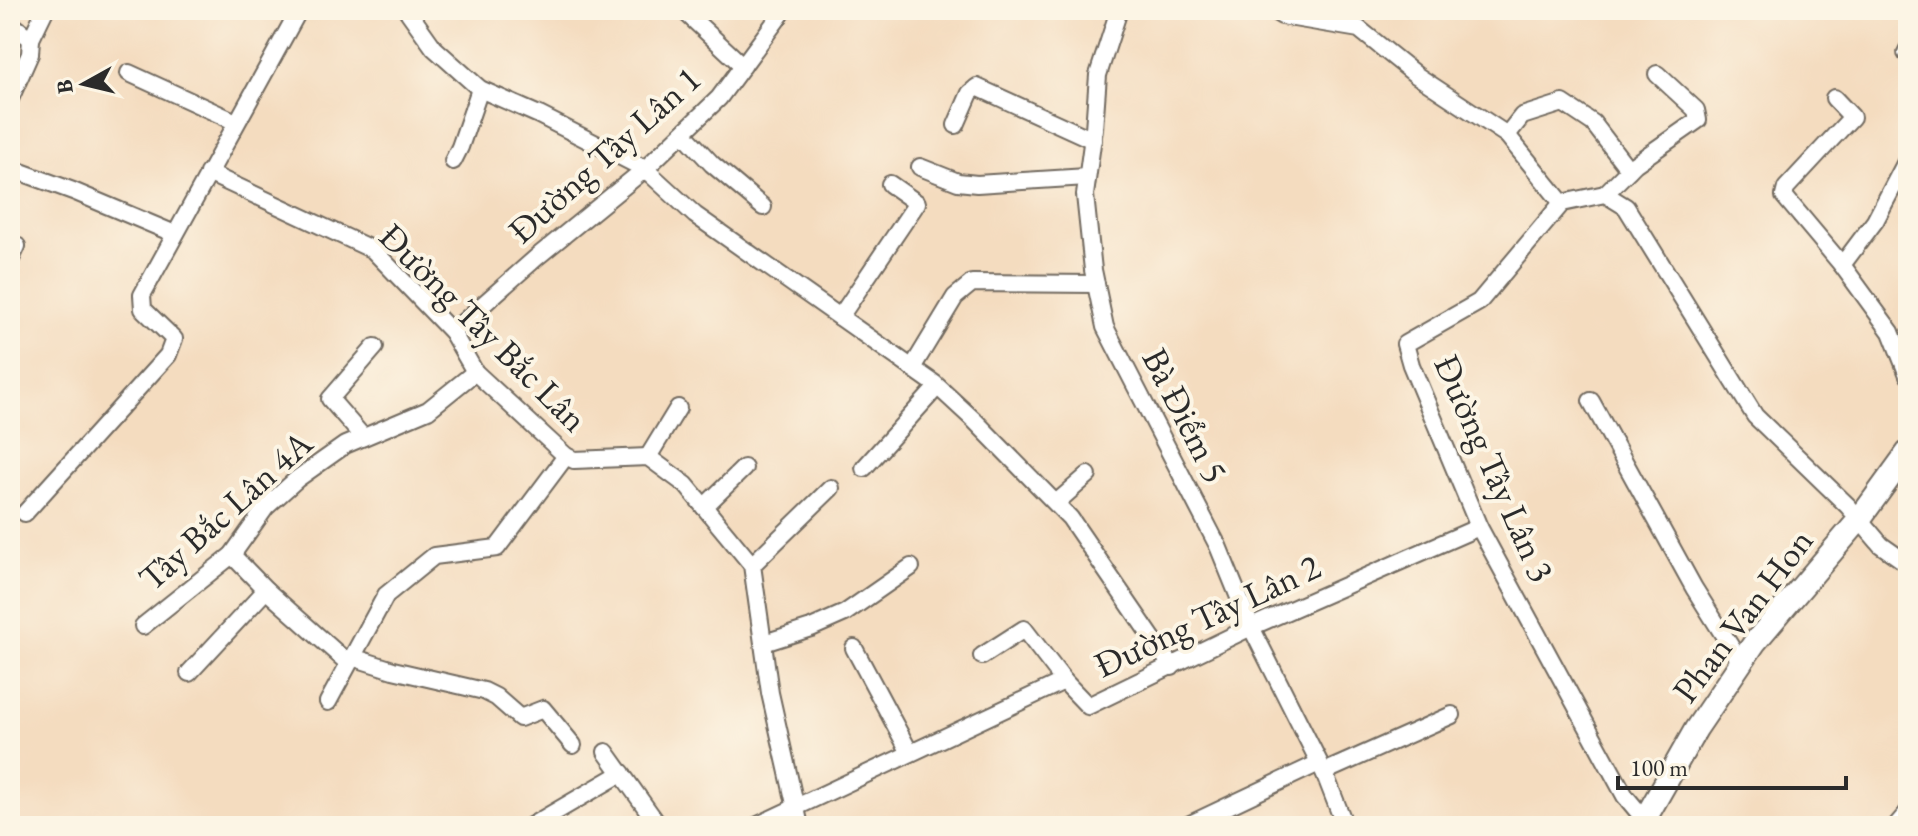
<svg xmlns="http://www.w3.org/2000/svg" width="1918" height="836" font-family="'EB Garamond',serif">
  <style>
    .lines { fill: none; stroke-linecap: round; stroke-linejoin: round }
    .minor-casing { stroke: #71695f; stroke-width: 20 }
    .major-casing { stroke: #71695f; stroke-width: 26 }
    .minor { stroke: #fff; stroke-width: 16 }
    .major { stroke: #fff; stroke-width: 22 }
    .labels { text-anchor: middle; stroke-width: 8; stroke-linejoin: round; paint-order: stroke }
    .street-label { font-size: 36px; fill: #2b2b2b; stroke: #fcf5e5 }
  </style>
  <rect width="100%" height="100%" fill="#fcf5e5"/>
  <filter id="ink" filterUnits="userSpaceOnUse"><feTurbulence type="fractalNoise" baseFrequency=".0125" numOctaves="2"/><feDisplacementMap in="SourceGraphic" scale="16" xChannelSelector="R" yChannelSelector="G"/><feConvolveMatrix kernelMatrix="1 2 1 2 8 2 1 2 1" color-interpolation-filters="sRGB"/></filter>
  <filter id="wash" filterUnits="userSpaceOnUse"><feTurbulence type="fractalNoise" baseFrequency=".006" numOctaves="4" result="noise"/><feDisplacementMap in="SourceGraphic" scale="32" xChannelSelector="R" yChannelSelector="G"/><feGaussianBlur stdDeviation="1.8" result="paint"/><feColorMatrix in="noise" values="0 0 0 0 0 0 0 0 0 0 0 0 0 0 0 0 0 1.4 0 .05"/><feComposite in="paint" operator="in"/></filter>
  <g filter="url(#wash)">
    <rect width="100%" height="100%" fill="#f4dcbf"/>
  </g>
  <g filter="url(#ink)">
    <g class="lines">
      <defs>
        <g id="minor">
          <polyline points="407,10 434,48 480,89 539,115 645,169 695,215 935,384 975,421 1070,518 1172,667"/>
          <polyline points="683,10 743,66"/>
          <polyline points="1119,10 1098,75 1094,129 1085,195 1093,270 1105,327 1218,546 1251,627 1324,772 1345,826"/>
          <polyline points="1272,10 1282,16 1359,29 1416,75 1507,135 1562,203"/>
          <polyline points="10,23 31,39 30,54 10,99"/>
          <polyline points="31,39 45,10"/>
          <polyline points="1906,53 1908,49"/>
          <polyline points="129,73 236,122"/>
          <polyline points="1834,98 1852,117 1786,188 1784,196 1842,265 1891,332 1908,375"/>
          <polyline points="956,125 970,93 977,87 1093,140"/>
          <polyline points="683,133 712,164 763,207"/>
          <polyline points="1507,135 1522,116 1563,103 1593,123 1629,170"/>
          <polyline points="453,161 460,147 480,89"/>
          <polyline points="920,167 958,182 977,184 1087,177"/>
          <polyline points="10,168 73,191 175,234"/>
          <polyline points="208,173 373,250 452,332 475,372 566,456 574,460 648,457 686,485 752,565 770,693 800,826"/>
          <polyline points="1605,194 1635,164 1698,120 1696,110 1657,74"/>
          <polyline points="10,244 17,246 10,261"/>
          <polyline points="1842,265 1875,221 1908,158"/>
          <polyline points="840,317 917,203 890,184"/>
          <polyline points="452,332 537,257 645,169 719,98 784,10"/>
          <polyline points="912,368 955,297 972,283 1096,284"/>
          <polyline points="1591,401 1694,588 1741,663"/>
          <polyline points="363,437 330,399 375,347"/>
          <polyline points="648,457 678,408"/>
          <polyline points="864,468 937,387"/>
          <polyline points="1056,503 1088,475"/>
          <polyline points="704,507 744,468"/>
          <polyline points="25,513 168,355 174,339 143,309 142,295 299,10"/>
          <polyline points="752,565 831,488"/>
          <polyline points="266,590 348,663"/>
          <polyline points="143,626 232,555 266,507 297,479 345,445 428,410 475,372"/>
          <polyline points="764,643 811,628 845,613 911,567"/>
          <polyline points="854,648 910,753"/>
          <polyline points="982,656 1024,629 1064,681"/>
          <polyline points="352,657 393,670 484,691 496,697 520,718 543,709 573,745"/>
          <polyline points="189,673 266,590 232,555"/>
          <polyline points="328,702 386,595 434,556 497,548 566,456"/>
          <polyline points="606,752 659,826"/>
          <polyline points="1324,772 1452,715"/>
          <polyline points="531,826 622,773"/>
          <polyline points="756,826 1064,681 1088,706 1251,627 1479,527"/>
          <polyline points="1186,826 1319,763"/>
          <polyline points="1650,826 1625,796 1479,527 1411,365 1405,344 1479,302 1562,203 1605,194 1626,207 1755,416 1848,506 1881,545 1908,564"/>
          <polyline points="1896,826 1908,812"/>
        </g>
        <polyline id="major" points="1641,826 1696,729 1755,642 1858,521 1908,452"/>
      </defs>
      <!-- minor casing -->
      <use href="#minor" class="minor-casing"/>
      <!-- major casing -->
      <use href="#major" class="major-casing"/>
      <!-- minor -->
      <use href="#minor" class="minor"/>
      <!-- major -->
      <use href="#major" class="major"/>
    </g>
  </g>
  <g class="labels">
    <!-- street labels -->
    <g class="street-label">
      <text transform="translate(604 154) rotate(-42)" y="13">Đường Tây Lân 1</text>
      <text transform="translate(484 327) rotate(45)" y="13">Đường Tây Bắc Lân</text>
      <text transform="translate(1186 415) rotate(63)" y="13">Bà Điểm 5</text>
      <text transform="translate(1495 468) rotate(66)" y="13">Đường Tây Lân 3</text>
      <text transform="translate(225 510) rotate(-42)" y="13">Tây Bắc Lân 4A</text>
      <text transform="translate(1207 615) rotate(-25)" y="13">Đường Tây Lân 2</text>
      <text transform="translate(1742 615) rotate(-53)" y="13">Phan Van Hon</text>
    </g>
  </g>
  <!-- margin -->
  <rect width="1918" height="836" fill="none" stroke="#fcf5e5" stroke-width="40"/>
  <!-- north arrow -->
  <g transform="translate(84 84) rotate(262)" stroke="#fcf5e5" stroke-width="6" paint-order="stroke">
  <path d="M0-6L14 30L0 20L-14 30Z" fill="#2b2b2b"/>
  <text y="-12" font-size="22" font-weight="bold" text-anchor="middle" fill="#2b2b2b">B</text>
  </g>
  <!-- scale -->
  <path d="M1618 776v12h228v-12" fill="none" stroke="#2b2b2b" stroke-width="4"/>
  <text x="1630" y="776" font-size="24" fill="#2b2b2b" stroke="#fcf5e5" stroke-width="6" paint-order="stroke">100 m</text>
</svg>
